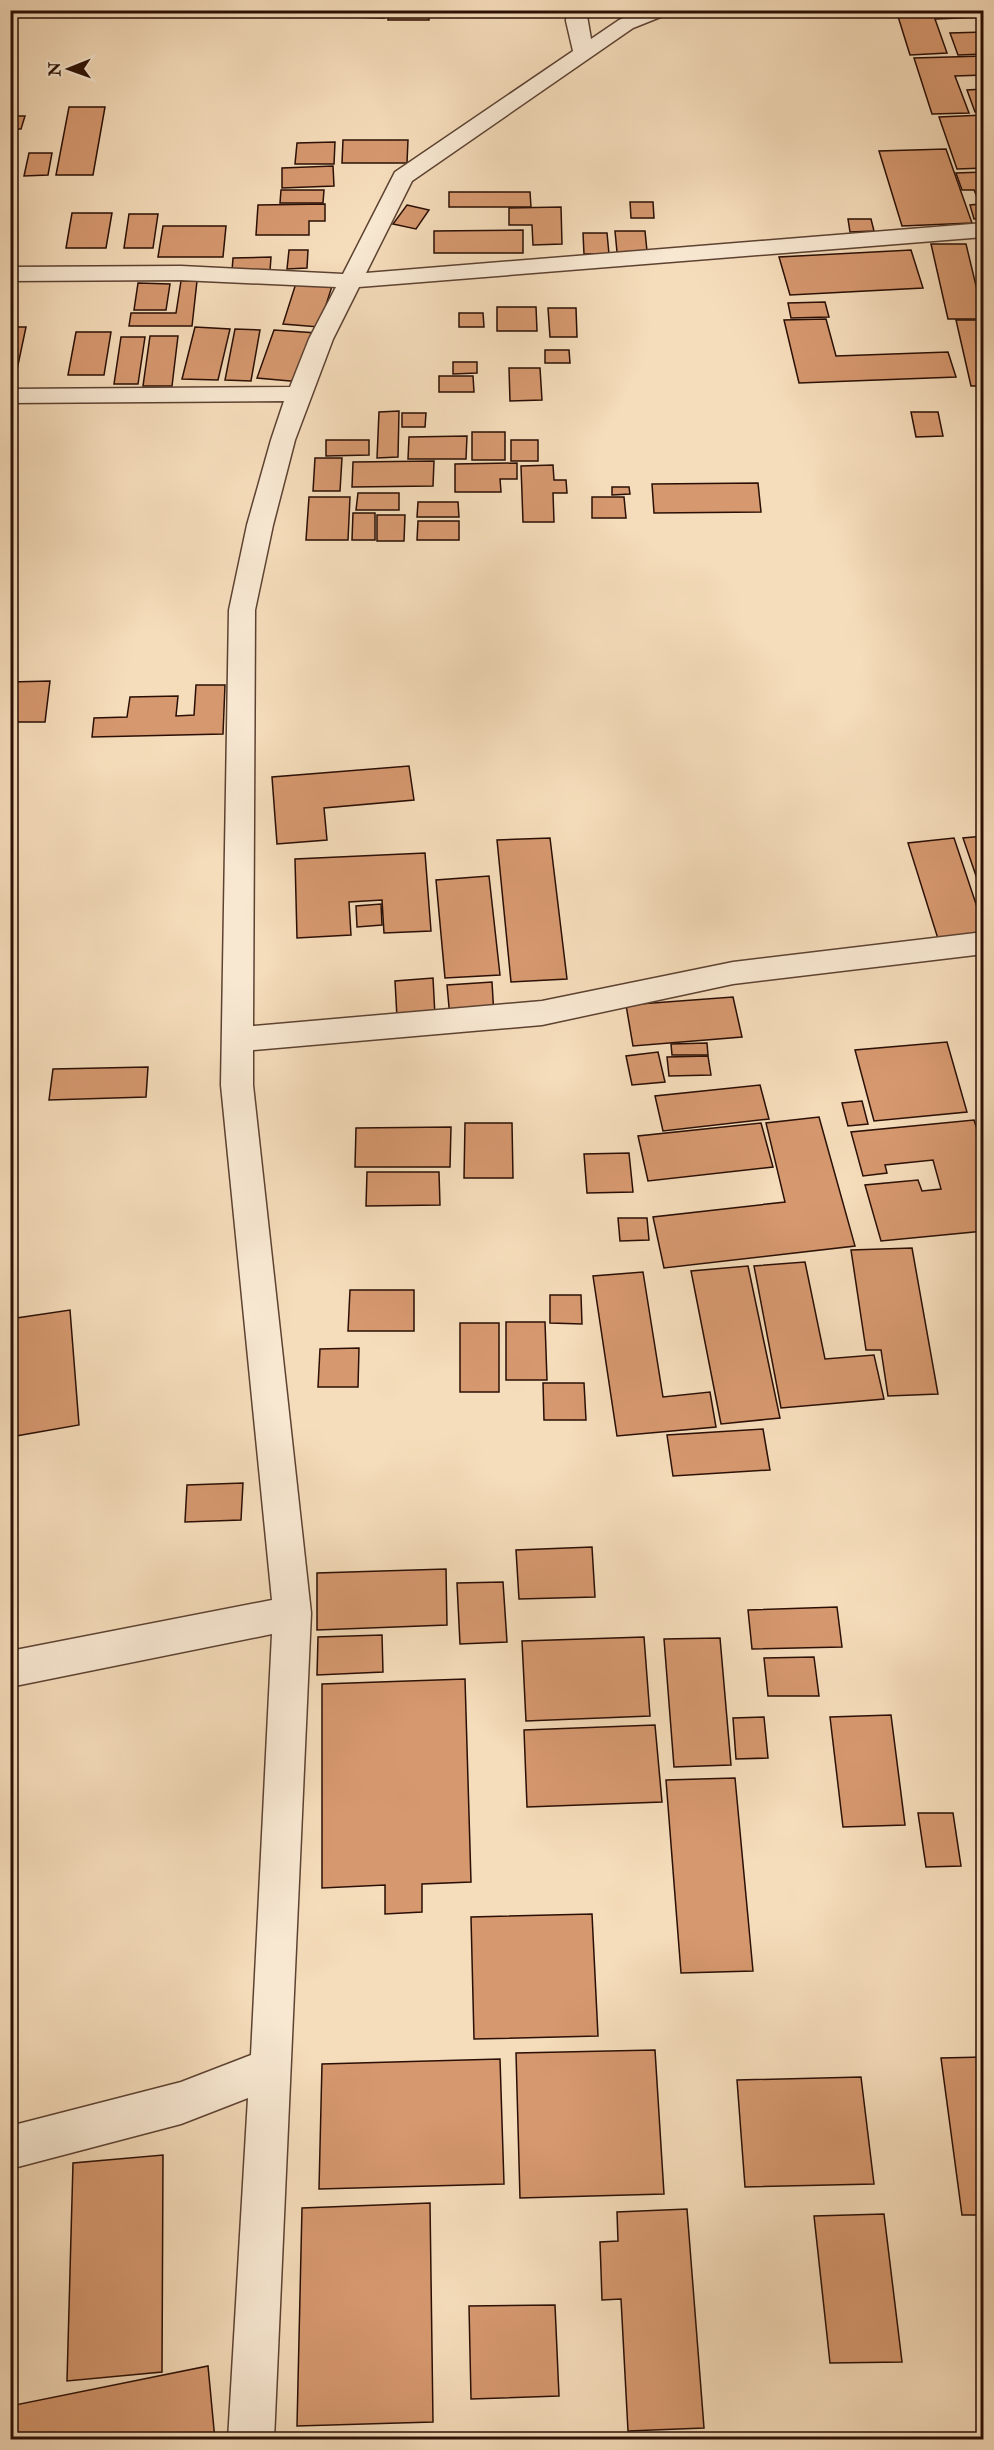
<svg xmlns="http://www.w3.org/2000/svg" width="994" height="2450" font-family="'IM FELL Double Pica',serif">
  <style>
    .building { fill: #d6986f; stroke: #2a0f05; stroke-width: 1.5 }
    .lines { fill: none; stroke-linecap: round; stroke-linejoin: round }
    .minor-casing { stroke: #5d4232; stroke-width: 3 }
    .minor { fill: #f8e8d2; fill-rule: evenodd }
  </style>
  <rect width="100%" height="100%" fill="#f5dcba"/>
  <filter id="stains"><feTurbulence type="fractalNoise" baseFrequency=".00333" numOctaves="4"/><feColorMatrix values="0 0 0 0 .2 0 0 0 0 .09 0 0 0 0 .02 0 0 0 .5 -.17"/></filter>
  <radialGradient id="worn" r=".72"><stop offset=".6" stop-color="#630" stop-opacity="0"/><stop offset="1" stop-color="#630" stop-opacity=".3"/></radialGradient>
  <!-- building -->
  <g class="building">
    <polygon points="354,10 385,10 384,18 353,17"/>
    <polygon points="389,10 429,10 429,20 388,20"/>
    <polygon points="896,10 984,10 984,17 935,19 947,53 910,55"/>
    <polygon points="984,32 984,54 958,55 950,33"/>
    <polygon points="984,56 984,75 955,76 969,113 932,114 914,58"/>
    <polygon points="984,89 984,111 975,112 967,90"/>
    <polygon points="69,107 105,107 93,175 56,175"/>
    <polygon points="984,115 984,130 979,130 984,143 984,168 957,169 939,117"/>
    <polygon points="10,116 25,116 21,129 10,129"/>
    <polygon points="343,140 408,140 407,163 342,163"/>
    <polygon points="335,142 334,164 295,164 297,143"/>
    <polygon points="946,149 972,223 902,226 879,151"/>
    <polygon points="29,153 52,153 48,175 24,176"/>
    <polygon points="333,166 334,186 282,188 282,168"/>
    <polygon points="984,172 984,218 974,219 970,205 980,204 974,190 962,190 956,173"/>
    <polygon points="281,190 324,190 323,203 280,203"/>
    <polygon points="449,192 530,192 531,207 449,207"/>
    <polygon points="630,202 653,202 654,218 631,218"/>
    <polygon points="325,204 325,221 309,221 309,235 256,235 258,205"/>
    <polygon points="407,205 429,210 416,229 393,224"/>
    <polygon points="561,207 562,244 533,245 532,225 509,225 509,208"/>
    <polygon points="72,213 112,213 106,248 66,248"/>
    <polygon points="129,214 158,214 153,248 124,248"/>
    <polygon points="848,219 871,219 874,231 850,232"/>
    <polygon points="163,226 226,226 223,257 158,257"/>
    <polygon points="523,230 523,253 434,253 434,231"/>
    <polygon points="615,231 645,231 647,251 617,252"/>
    <polygon points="583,233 607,233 609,254 584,254"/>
    <polygon points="931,244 966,244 984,319 948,319"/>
    <polygon points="289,250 308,250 307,268 287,269"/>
    <polygon points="911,250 923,288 790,295 779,257"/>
    <polygon points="271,257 270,271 232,271 233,258"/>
    <polygon points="297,280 333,283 319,327 283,324"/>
    <polygon points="181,281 197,281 192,326 129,326 131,313 176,313"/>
    <polygon points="138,283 170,284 166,310 134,310"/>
    <polygon points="825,302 829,317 791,318 788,303"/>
    <polygon points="497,307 536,307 537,331 497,331"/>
    <polygon points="548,308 576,308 577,337 550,337"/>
    <polygon points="459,313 483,313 484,327 459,327"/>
    <polygon points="826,319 836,356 948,352 956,377 799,383 784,320"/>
    <polygon points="956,320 984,320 984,386 971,386"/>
    <polygon points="10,327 26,327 14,384 10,384"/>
    <polygon points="195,327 230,329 218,380 182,379"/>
    <polygon points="235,329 260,330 251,381 225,380"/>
    <polygon points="274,330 317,333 301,382 257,378"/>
    <polygon points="76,332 111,332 104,375 68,375"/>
    <polygon points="150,336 178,336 172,386 143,386"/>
    <polygon points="121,337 145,337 138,384 114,384"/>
    <polygon points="545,350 569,350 570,363 545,363"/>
    <polygon points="453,362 477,362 477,373 453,374"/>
    <polygon points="509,368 540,368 542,400 510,401"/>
    <polygon points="439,376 473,376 474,392 439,392"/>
    <polygon points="399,411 398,457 377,458 379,412"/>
    <polygon points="911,412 938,412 943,436 916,437"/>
    <polygon points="402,413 426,413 425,427 402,427"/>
    <rect x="472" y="432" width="33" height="28"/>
    <polygon points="467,436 466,459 408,459 409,437"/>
    <polygon points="326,440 369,440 369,455 326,456"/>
    <rect x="511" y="440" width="27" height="21"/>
    <polygon points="315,458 342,458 340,491 313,491"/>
    <polygon points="434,461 433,486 352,487 353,462"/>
    <polygon points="517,463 517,479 500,479 501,492 455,492 455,464"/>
    <polygon points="553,465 554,480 566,480 567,493 553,493 554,522 523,522 521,466"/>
    <polygon points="758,483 761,512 654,513 652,484"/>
    <polygon points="612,487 629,487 630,494 612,495"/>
    <polygon points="358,493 399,493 399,510 356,510"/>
    <polygon points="309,497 350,497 348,540 306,540"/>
    <polygon points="592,497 624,497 626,518 592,518"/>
    <polygon points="418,502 458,502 459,517 417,517"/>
    <polygon points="353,513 375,513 375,540 352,540"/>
    <polygon points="377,515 405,515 404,541 377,541"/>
    <polygon points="418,521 459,521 459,540 417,540"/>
    <polygon points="50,681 45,722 10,722 10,682"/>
    <polygon points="196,685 225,685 223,734 92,737 94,718 127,717 130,697 178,696 176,716 194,715"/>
    <polygon points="409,766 414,800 324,808 327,840 277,844 272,777"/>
    <polygon points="984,836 984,899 963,838"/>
    <polygon points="550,838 567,979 511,982 497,840"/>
    <polygon points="954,838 977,907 984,906 984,938 939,942 908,843"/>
    <polygon points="425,853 431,931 384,933 382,900 349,902 351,935 297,938 295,859"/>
    <polygon points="489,876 500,975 445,978 436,880"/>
    <polygon points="381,904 382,925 357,927 356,906"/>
    <polygon points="433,978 435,1016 397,1018 395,981"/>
    <polygon points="492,982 494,1016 450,1018 447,985"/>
    <polygon points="733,997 742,1037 633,1046 626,1005"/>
    <polygon points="947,1042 967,1112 874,1121 855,1050"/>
    <polygon points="707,1043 708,1055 672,1055 671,1044"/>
    <polygon points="658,1052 665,1082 632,1085 626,1056"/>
    <polygon points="708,1056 711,1075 669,1076 667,1057"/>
    <polygon points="148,1067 146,1097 49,1100 53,1069"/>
    <polygon points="760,1085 769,1119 663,1131 655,1096"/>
    <polygon points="862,1101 868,1124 848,1126 842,1103"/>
    <polygon points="819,1117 855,1246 664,1268 653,1217 785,1202 766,1123"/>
    <polygon points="974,1120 984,1151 984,1231 881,1241 865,1185 918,1180 922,1191 941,1189 933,1160 885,1165 887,1173 863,1176 851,1132"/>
    <polygon points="465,1123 512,1123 513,1178 464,1178"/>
    <polygon points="761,1123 773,1167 648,1181 638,1136"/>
    <polygon points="451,1127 450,1167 355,1167 356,1128"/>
    <polygon points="629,1153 633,1192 587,1193 584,1154"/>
    <polygon points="367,1172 439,1172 440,1205 366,1206"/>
    <polygon points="618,1218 647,1218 649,1240 620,1241"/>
    <polygon points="912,1248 938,1394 888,1396 881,1350 866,1350 851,1250"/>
    <polygon points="805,1262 825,1359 874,1355 884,1399 781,1408 754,1266"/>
    <polygon points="748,1266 780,1418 721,1424 691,1271"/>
    <polygon points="643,1272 663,1397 710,1392 716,1427 617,1436 593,1276"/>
    <polygon points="350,1290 414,1290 414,1331 348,1331"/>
    <polygon points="550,1295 581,1295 582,1324 550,1323"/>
    <polygon points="70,1310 79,1425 10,1437 10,1319"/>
    <polygon points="506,1322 545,1322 547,1380 506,1380"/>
    <rect x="460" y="1323" width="39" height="69"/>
    <polygon points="359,1348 358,1387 318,1387 320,1349"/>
    <polygon points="543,1383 584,1383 586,1420 544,1420"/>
    <polygon points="763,1429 770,1470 673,1476 667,1435"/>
    <polygon points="243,1483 241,1520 185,1522 187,1485"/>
    <polygon points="592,1547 595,1597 519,1599 516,1550"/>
    <polygon points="446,1569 447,1625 317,1630 317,1573"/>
    <polygon points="503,1582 507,1642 460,1644 457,1583"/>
    <polygon points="837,1607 842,1647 752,1649 748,1610"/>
    <polygon points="382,1635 383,1672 317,1675 318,1637"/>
    <polygon points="644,1637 650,1716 526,1721 522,1641"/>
    <polygon points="720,1638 731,1765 674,1767 664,1639"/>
    <polygon points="814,1657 819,1696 768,1696 764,1658"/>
    <polygon points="465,1679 471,1882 422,1884 422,1912 385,1914 385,1885 322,1888 322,1684"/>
    <polygon points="891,1715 905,1825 843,1827 830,1717"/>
    <polygon points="764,1717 768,1758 736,1759 733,1718"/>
    <polygon points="655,1725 662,1802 527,1807 524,1730"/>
    <polygon points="735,1778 753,1971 681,1973 666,1780"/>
    <polygon points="918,1813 953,1813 961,1866 926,1867"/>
    <polygon points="592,1914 598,2036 474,2039 471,1917"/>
    <polygon points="655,2050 664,2194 520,2198 516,2053"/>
    <polygon points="984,2057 984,2215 962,2215 941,2058"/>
    <polygon points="500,2059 504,2184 319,2189 322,2064"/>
    <polygon points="861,2077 874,2184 745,2187 737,2080"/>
    <polygon points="163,2155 162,2372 67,2381 73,2163"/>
    <polygon points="430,2203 433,2422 297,2426 302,2208"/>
    <polygon points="687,2209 704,2428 628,2431 621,2299 602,2300 600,2242 618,2241 617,2212"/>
    <polygon points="884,2214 902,2362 830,2363 814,2216"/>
    <polygon points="555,2305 559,2396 471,2399 469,2306"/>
    <polygon points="208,2366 215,2440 10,2440 10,2406"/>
  </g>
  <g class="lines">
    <defs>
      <polygon id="minor" points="566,10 586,10 591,39 619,20 642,10 671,10 668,14 633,28 412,181 366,273 984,223 984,237 359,287 333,339 295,440 273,525 255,610 253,1026 542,1001 733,962 984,932 984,954 733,984 542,1025 253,1050 253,1085 311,1613 274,2440 228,2440 248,2098 181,2124 10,2169 10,2126 181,2082 251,2055 272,1634 10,1687 10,1651 272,1600 221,1085 229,610 247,525 271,440 284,401 10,403 10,389 290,387 309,339 336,287 181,280 10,281 10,267 181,266 343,274 395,172 573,51 566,21"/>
    </defs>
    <!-- minor casing -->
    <use href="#minor" class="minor-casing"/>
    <!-- minor -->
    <use href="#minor" class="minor"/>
  </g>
  <!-- margin -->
  <rect width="994" height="2450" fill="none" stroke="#f5dcba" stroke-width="36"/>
  <rect x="12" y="12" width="970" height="2426" fill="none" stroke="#2a0f05" stroke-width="3"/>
  <rect x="18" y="18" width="958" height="2414" fill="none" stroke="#2a0f05" stroke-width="1.5"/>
  <!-- north arrow -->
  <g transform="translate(69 69) rotate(269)" stroke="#f8e8d2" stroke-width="4.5" paint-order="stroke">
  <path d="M0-4.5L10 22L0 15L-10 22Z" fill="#2a0f05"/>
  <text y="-9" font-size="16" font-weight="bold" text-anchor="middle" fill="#2a0f05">N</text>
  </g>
  <rect width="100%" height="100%" filter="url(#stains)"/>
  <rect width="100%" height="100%" fill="url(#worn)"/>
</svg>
